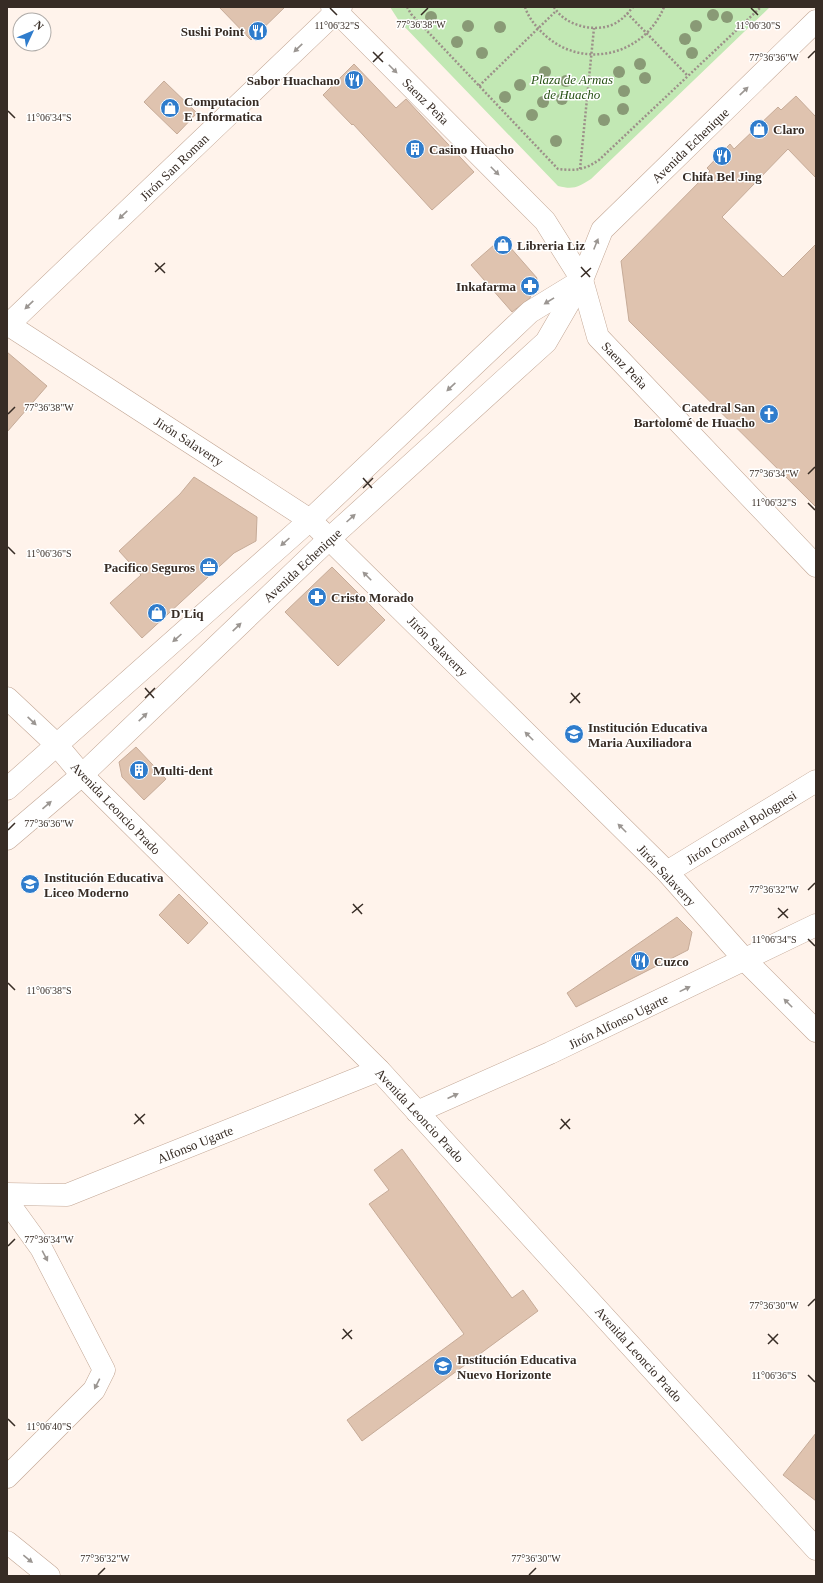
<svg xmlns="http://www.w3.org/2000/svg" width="823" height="1583" font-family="'Times New Roman',serif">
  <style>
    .green { fill: #c2e8b4 }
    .building { fill: #dfc3af; stroke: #c6ab98 }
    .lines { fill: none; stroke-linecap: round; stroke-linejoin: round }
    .minor-casing { stroke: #c2a694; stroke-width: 23 }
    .path { stroke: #9c9089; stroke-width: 2.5; stroke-dasharray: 2 2; stroke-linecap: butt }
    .minor { stroke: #fff; stroke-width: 22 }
    .tree { fill: #899a76 }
    .oneway { fill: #9b9692 }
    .ticks { fill: none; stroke: #372c25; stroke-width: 1.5 }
    .labels { text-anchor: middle; stroke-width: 3; stroke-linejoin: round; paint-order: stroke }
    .poi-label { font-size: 13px; font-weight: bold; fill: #372c25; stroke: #fff; text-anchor: start }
    .park-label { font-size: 13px; font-style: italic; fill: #295216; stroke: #fff }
    .street-label { font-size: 13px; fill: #372c25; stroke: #fff }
    .ticks-label { font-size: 10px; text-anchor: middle; fill: #372c25; stroke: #fff; stroke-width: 3; stroke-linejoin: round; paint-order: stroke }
  </style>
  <rect width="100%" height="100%" fill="#fff3eb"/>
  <!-- green -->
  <path class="green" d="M390,7H770L591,179C578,187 574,190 558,186L399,21Z"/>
  <!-- building -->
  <g class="building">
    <polygon points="219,7 285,7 251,40"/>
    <polygon points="354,64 396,108 406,99 474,172 432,210 353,124 352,125 323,95"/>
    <polygon points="164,81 197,113 177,134 144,102"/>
    <polygon points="796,96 816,117 816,178 788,149 722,217 783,277 816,244 816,507 629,321 621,261 710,171 707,168 730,144 734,149 778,107 781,110"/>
    <polygon points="502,238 537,278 530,298 512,312 471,265"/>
    <polygon points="7,352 47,386 7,432"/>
    <polygon points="194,477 257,517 256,541 234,553 142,638 110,603 141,575 119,551 180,494"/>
    <polygon points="332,567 385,620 338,666 285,612"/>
    <polygon points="136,747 166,779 144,800 122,777 119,762"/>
    <polygon points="179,894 208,923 188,944 159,915"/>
    <polygon points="677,917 692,932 688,950 576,1007 567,993"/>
    <polygon points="402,1149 512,1298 523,1290 538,1311 362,1441 347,1420 464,1334 369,1204 389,1190 374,1170"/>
    <polygon points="816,1433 816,1501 783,1475"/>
  </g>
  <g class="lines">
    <defs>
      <g id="minor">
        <polyline points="332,7 545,221 582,280 598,337 816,566"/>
        <polyline points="9,325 310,520 667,872 745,960 816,1031"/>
        <polyline points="7,326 341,7"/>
        <polyline points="7,698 56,744 82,775 379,1070 816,1549"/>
        <polyline points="7,789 310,520 530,312 579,282"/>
        <polyline points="7,839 82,775 329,539 546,342 582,280 602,230 816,21"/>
        <polyline points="667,872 816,781"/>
        <polyline points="417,1112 550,1053 816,925"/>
        <polyline points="7,1194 67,1195 379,1070"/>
        <polyline points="7,1201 41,1248 104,1370 94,1390 7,1477"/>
        <polyline points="7,1542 49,1576"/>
      </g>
    </defs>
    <!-- minor casing -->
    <use href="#minor" class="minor-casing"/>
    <!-- path -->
    <g class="path">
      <path d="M407,7L411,14L558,169C576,171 584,170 599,160L761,7"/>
      <path d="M525,7C529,19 537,28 547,37C586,70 645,54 664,7"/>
      <path d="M554,7C565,26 595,33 614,24C622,20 627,14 633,7"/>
      <polyline points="627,13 688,76"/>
      <polyline points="479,86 556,11"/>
      <polyline points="580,169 594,28"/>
    </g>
    <!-- minor -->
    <use href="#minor" class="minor"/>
  </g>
  <!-- trees -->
  <g class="tree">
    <circle cx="713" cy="15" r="6"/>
    <circle cx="431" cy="17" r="6"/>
    <circle cx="727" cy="17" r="6"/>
    <circle cx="468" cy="26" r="6"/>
    <circle cx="696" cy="26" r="6"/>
    <circle cx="500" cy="27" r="6"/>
    <circle cx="685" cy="39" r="6"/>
    <circle cx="457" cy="42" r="6"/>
    <circle cx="482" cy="53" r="6"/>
    <circle cx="692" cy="53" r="6"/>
    <circle cx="640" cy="64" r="6"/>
    <circle cx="545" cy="72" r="6"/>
    <circle cx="619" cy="72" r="6"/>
    <circle cx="645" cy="78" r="6"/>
    <circle cx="566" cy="81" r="6"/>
    <circle cx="520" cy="85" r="6"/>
    <circle cx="624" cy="91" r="6"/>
    <circle cx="505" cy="97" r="6"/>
    <circle cx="562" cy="99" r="6"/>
    <circle cx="543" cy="102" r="6"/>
    <circle cx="623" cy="109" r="6"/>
    <circle cx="532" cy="115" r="6"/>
    <circle cx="604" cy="120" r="6"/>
    <circle cx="556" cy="141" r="6"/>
  </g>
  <!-- one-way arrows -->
  <defs><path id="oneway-solid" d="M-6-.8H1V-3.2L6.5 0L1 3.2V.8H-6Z"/></defs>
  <g class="oneway">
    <use href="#oneway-solid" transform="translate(298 48) rotate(136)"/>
    <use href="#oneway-solid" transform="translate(393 69) rotate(45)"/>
    <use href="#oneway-solid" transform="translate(744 91) rotate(-44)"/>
    <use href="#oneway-solid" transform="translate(495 171) rotate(45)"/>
    <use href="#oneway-solid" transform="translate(123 215) rotate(136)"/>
    <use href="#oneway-solid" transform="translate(596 244) rotate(-68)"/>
    <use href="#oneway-solid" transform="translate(549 301) rotate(148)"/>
    <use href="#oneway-solid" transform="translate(29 305) rotate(136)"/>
    <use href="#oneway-solid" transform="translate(451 387) rotate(137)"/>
    <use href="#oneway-solid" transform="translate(351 518) rotate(-42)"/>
    <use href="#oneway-solid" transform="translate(285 542) rotate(138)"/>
    <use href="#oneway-solid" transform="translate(367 576) rotate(-135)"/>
    <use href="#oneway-solid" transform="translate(237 627) rotate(-44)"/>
    <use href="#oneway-solid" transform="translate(177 638) rotate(138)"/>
    <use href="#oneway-solid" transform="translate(143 717) rotate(-44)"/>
    <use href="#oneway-solid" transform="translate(32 721) rotate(43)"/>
    <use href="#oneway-solid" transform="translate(529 736) rotate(-135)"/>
    <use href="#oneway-solid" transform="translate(47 805) rotate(-41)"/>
    <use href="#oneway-solid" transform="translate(622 828) rotate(-135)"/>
    <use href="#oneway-solid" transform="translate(685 989) rotate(-26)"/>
    <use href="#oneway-solid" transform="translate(788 1003) rotate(-135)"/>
    <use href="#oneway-solid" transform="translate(453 1096) rotate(-24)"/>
    <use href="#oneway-solid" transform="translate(45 1256) rotate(62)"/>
    <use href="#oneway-solid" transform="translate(97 1384) rotate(117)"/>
    <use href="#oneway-solid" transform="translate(28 1559) rotate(39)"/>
  </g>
  <!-- ticks -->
  <path class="ticks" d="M330,8L337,15M751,8L758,15M421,15L428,8M373,52L383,62M808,58L815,51M373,62L383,52M8,111L15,118M155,263L165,273M581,267L590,277M155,272L165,263M581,277L591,268M8,414L15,407M808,474L815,467M363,478L372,488M363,488L373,478M808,503L815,510M8,547L15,554M145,688L154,698M571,693L580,703M145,698L155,688M570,703L580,693M8,830L15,823M808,890L815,883M353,904L362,914M778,908L788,918M352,913L363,904M778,918L788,909M808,939L815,946M8,983L15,990M135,1114L144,1124M561,1119L570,1129M134,1124L145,1114M560,1129L570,1119M8,1246L15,1239M808,1306L815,1299M343,1329L352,1339M768,1334L778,1344M342,1339L352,1330M768,1344L778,1334M808,1375L815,1382M8,1419L15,1426M98,1575L105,1568M529,1575L536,1568"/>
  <!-- icons -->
  <defs>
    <symbol id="restaurant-disc" viewBox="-11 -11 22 22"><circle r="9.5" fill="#2f7ccc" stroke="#fff"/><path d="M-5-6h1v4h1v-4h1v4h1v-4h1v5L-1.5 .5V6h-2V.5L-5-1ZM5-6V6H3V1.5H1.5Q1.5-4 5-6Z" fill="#fff"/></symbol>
    <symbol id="shop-disc" viewBox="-11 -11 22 22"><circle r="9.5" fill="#2f7ccc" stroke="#fff"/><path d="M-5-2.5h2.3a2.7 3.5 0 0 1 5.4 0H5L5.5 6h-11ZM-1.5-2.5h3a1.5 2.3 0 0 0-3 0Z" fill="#fff"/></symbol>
    <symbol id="building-disc" viewBox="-11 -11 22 22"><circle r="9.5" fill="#2f7ccc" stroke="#fff"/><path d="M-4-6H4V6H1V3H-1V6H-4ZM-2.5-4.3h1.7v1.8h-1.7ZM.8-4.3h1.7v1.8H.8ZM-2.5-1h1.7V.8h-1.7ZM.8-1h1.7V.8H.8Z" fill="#fff"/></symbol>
    <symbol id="pharmacy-disc" viewBox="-11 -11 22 22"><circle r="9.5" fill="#2f7ccc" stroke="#fff"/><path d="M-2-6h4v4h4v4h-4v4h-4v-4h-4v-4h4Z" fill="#fff"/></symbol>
    <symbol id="church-disc" viewBox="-11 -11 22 22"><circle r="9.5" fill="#2f7ccc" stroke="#fff"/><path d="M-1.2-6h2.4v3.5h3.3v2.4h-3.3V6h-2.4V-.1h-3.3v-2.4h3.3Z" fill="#fff"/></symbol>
    <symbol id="office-disc" viewBox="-11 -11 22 22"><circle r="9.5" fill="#2f7ccc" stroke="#fff"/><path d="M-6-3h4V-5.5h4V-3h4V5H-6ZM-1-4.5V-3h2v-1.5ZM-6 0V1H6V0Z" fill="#fff"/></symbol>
    <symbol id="school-disc" viewBox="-11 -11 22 22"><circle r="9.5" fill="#2f7ccc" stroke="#fff"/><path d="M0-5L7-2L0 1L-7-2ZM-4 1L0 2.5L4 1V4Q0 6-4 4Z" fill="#fff"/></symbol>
  </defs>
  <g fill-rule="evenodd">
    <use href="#restaurant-disc" x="247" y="20" width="22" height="22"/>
    <use href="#restaurant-disc" x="343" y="69" width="22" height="22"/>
    <use href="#shop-disc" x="159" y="97" width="22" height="22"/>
    <use href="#shop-disc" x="748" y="118" width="22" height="22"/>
    <use href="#building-disc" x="404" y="138" width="22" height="22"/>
    <use href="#restaurant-disc" x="711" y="145" width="22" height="22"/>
    <use href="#shop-disc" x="492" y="234" width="22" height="22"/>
    <use href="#pharmacy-disc" x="519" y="275" width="22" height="22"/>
    <use href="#church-disc" x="758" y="403" width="22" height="22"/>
    <use href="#office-disc" x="198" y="556" width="22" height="22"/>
    <use href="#pharmacy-disc" x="306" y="586" width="22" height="22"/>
    <use href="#shop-disc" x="146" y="602" width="22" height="22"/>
    <use href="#school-disc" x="563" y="723" width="22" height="22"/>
    <use href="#building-disc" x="128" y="759" width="22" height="22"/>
    <use href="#school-disc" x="19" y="873" width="22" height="22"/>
    <use href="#restaurant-disc" x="629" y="950" width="22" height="22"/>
    <use href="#school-disc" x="432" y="1355" width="22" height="22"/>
  </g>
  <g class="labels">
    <!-- poi labels -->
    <g class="poi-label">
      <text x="244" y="36" text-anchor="end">Sushi Point</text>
      <text x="340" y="85" text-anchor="end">Sabor Huachano</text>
      <text x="184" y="106">Computacion<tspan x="184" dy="15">E Informatica</tspan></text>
      <text x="773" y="134">Claro</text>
      <text x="429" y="154">Casino Huacho</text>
      <text x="722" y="181" text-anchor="middle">Chifa Bel Jing</text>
      <text x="517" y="250">Libreria Liz</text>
      <text x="516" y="291" text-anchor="end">Inkafarma</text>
      <text x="755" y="412" text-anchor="end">Catedral San<tspan x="755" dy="15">Bartolomé de Huacho</tspan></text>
      <text x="195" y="572" text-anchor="end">Pacifico Seguros</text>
      <text x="331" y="602">Cristo Morado</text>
      <text x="171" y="618">D'Liq</text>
      <text x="588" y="732">Institución Educativa<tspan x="588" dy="15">Maria Auxiliadora</tspan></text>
      <text x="153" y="775">Multi-dent</text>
      <text x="44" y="882">Institución Educativa<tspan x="44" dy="15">Liceo Moderno</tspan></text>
      <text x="654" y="966">Cuzco</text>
      <text x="457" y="1364">Institución Educativa<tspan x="457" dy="15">Nuevo Horizonte</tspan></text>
    </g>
    <!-- park labels -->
    <g class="park-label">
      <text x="572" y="84">Plaza de Armas<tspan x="572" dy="15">de Huacho</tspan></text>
    </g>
    <!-- street labels -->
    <g class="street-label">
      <text transform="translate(426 101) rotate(45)" y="5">Saenz Peña</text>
      <text transform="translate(690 145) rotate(-44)" y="5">Avenida Echenique</text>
      <text transform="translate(174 167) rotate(-44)" y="5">Jirón San Roman</text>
      <text transform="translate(625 365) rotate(46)" y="5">Saenz Peña</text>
      <text transform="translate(189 441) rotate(33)" y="5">Jirón Salaverry</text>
      <text transform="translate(302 565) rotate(-43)" y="5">Avenida Echenique</text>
      <text transform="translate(438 646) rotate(45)" y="5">Jirón Salaverry</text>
      <text transform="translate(116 808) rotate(46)" y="5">Avenida Leoncio Prado</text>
      <text transform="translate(741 827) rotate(-32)" y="5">Jirón Coronel Bolognesi</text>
      <text transform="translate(667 875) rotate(47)" y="5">Jirón Salaverry</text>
      <text transform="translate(618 1021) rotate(-26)" y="5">Jirón Alfonso Ugarte</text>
      <text transform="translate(420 1115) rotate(47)" y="5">Avenida Leoncio Prado</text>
      <text transform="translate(195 1144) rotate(-22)" y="5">Alfonso Ugarte</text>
      <text transform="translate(639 1354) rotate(48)" y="5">Avenida Leoncio Prado</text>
    </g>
  </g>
  <g class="ticks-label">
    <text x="421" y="28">77°36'38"W</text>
    <text x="337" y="29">11°06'32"S</text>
    <text x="758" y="29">11°06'30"S</text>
    <text x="774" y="61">77°36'36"W</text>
    <text x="49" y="121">11°06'34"S</text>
    <text x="49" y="411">77°36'38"W</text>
    <text x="774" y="477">77°36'34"W</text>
    <text x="774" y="506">11°06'32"S</text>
    <text x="49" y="557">11°06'36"S</text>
    <text x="49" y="827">77°36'36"W</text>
    <text x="774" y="893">77°36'32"W</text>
    <text x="774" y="943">11°06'34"S</text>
    <text x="49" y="994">11°06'38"S</text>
    <text x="49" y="1243">77°36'34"W</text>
    <text x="774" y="1309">77°36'30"W</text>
    <text x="774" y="1379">11°06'36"S</text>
    <text x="49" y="1430">11°06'40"S</text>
    <text x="105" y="1562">77°36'32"W</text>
    <text x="536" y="1562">77°36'30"W</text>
  </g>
  <!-- border -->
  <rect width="823" height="1583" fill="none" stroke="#372c25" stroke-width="16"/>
  <!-- north arrow -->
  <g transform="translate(32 32) rotate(46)"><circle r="19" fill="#ffffff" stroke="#afaba8"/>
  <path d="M0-3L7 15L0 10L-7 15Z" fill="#2f7ccc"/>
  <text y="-6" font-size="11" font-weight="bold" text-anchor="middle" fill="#372c25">N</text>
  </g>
</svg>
